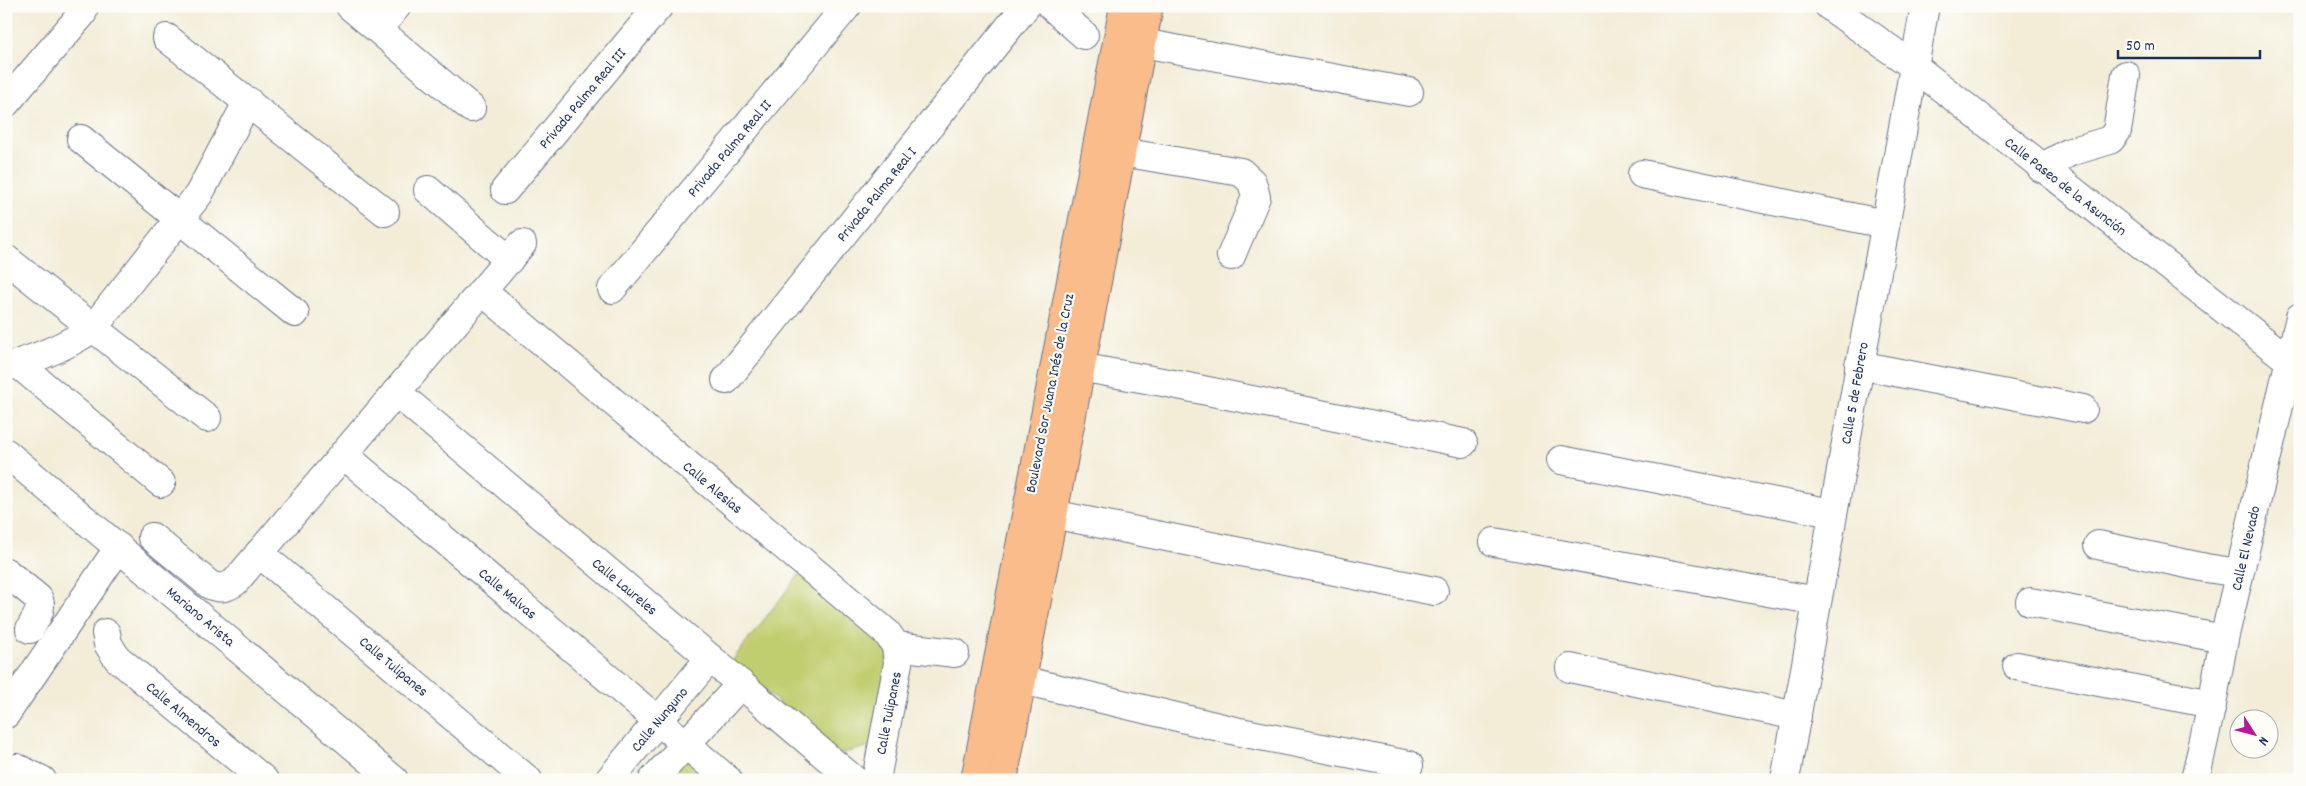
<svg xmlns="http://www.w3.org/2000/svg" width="2306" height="786" font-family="Dekko,sans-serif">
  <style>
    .green { fill: #c1ce70; stroke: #6e7e67 }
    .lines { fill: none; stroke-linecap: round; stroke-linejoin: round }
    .minor-casing { stroke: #677289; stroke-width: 30 }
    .major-casing { stroke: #677289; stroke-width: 30 }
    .minor { stroke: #fff; stroke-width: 28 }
    .major { stroke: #f9bc8a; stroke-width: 28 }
    .labels { text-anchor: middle; stroke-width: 4.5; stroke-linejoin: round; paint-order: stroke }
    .street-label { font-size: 15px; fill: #1b2f5e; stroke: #fdfcf7 }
  </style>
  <rect width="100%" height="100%" fill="#fdfcf7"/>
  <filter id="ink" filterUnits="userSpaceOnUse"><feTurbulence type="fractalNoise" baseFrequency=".02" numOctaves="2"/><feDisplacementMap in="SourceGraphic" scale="10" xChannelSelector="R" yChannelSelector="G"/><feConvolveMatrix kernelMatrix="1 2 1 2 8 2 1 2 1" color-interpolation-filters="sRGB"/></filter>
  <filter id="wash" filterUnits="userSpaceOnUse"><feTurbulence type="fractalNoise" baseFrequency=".0096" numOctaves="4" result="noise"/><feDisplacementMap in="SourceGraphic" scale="20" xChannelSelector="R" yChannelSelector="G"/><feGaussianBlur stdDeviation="1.12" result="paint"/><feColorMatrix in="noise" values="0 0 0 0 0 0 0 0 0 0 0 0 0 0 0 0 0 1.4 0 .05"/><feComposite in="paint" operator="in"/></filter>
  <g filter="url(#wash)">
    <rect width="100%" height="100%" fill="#f3edd8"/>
    <!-- green -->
    <g class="green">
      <polygon points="802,571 890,644 871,746 840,754 731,662"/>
      <polygon points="682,753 712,780 659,780"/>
    </g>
  </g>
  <g filter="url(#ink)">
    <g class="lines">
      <defs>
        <g id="minor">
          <polyline points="350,6 471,108"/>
          <polyline points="1051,6 1084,35"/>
          <polyline points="1829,6 1915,67 2300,369"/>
          <polyline points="378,29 397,6"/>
          <polyline points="167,38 385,212"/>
          <polyline points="1142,43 1409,92"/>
          <polyline points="6,103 82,14 84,6"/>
          <polyline points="81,139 295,313"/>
          <polyline points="1121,152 1241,172 1252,182 1256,197 1231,256"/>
          <polyline points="2041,168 2070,152 2110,140 2117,131 2126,75"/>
          <polyline points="1642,174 1885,224"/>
          <polyline points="428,190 509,260"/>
          <polyline points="505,190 659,6"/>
          <polyline points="6,259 207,418"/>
          <polyline points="612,289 847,6"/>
          <polyline points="482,291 887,633 896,646 955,653"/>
          <polyline points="18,364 161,483"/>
          <polyline points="1859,365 2083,409"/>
          <path d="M6,367C38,358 66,347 93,328L199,194L248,101"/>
          <polyline points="1079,367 1168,383 1463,443"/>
          <polyline points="726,380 1026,6"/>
          <polyline points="396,392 854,780"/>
          <polyline points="6,453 394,780"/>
          <polyline points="343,454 728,780"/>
          <polyline points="1561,460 1832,513"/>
          <polyline points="1052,514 1434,591"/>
          <path d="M152,537L210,585C220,589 226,588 235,582L522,244"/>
          <polyline points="1494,542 1817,601"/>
          <polyline points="2098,545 2206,568 2239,573"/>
          <polyline points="259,553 528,780"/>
          <path d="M6,572L38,598C44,609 35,619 30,629"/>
          <polyline points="2030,602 2224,639"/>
          <polyline points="106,633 108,644 117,658 264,780"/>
          <polyline points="2017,666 2212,704"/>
          <polyline points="1570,668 1797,716"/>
          <polyline points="1022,680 1240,732 1409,765"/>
          <polyline points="6,714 119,547"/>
          <polyline points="17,768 42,780"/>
          <polyline points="609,780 710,658"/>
          <polyline points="653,780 741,684"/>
          <polyline points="876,780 898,663 896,646"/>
          <polyline points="1785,780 1925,6"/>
          <polyline points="2195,780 2212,704 2224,639 2300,317"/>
        </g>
        <g id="major">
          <polyline points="975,780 1124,6"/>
          <polyline points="1003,780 1149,6"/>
        </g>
      </defs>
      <!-- minor casing -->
      <use href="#minor" class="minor-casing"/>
      <!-- major casing -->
      <use href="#major" class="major-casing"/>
      <!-- minor -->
      <use href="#minor" class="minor"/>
      <!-- major -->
      <use href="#major" class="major"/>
    </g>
  </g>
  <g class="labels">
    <!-- street labels -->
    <g class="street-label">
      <text transform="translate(582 98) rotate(-50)" y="5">Privada Palma Real III</text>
      <text transform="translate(729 148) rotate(-50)" y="5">Privada Palma Real II</text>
      <text transform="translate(2066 186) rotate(38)" y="5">Calle Paseo de la Asunción</text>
      <text transform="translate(876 194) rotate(-51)" y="5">Privada Palma Real I</text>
      <text transform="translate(1049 393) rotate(-79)" y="5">Boulevard Sor Juana Inés de la Cruz</text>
      <text transform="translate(1854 393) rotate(-80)" y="5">Calle 5 de Febrero</text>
      <text transform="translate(713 487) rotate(40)" y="5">Calle Alesias</text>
      <text transform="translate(2245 548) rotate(-77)" y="5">Calle El Nevado</text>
      <text transform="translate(625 586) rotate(40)" y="5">Calle Laureles</text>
      <text transform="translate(508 593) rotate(40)" y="5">Calle Malvas</text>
      <text transform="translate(201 616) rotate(40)" y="5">Mariano Arista</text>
      <text transform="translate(394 666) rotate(40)" y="5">Calle Tulipanes</text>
      <text transform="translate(888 713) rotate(-79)" y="5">Calle Tulipanes</text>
      <text transform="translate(184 714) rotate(40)" y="5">Calle Almendros</text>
      <text transform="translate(659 719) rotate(-50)" y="5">Calle Nunguno</text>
    </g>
  </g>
  <!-- margin -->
  <rect width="2306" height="786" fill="none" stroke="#fdfcf7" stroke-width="25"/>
  <!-- north arrow -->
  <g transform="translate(2254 734) rotate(126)"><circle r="24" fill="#fdfcf7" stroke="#a3aaba"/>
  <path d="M0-4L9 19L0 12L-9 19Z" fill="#b5179e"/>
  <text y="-8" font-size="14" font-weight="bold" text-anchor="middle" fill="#1b2f5e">N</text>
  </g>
  <!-- scale -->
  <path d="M2118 50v8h142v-8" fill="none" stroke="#1b2f5e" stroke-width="2.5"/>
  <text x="2126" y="50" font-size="15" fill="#1b2f5e" stroke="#fdfcf7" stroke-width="4" paint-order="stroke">50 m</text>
</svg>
